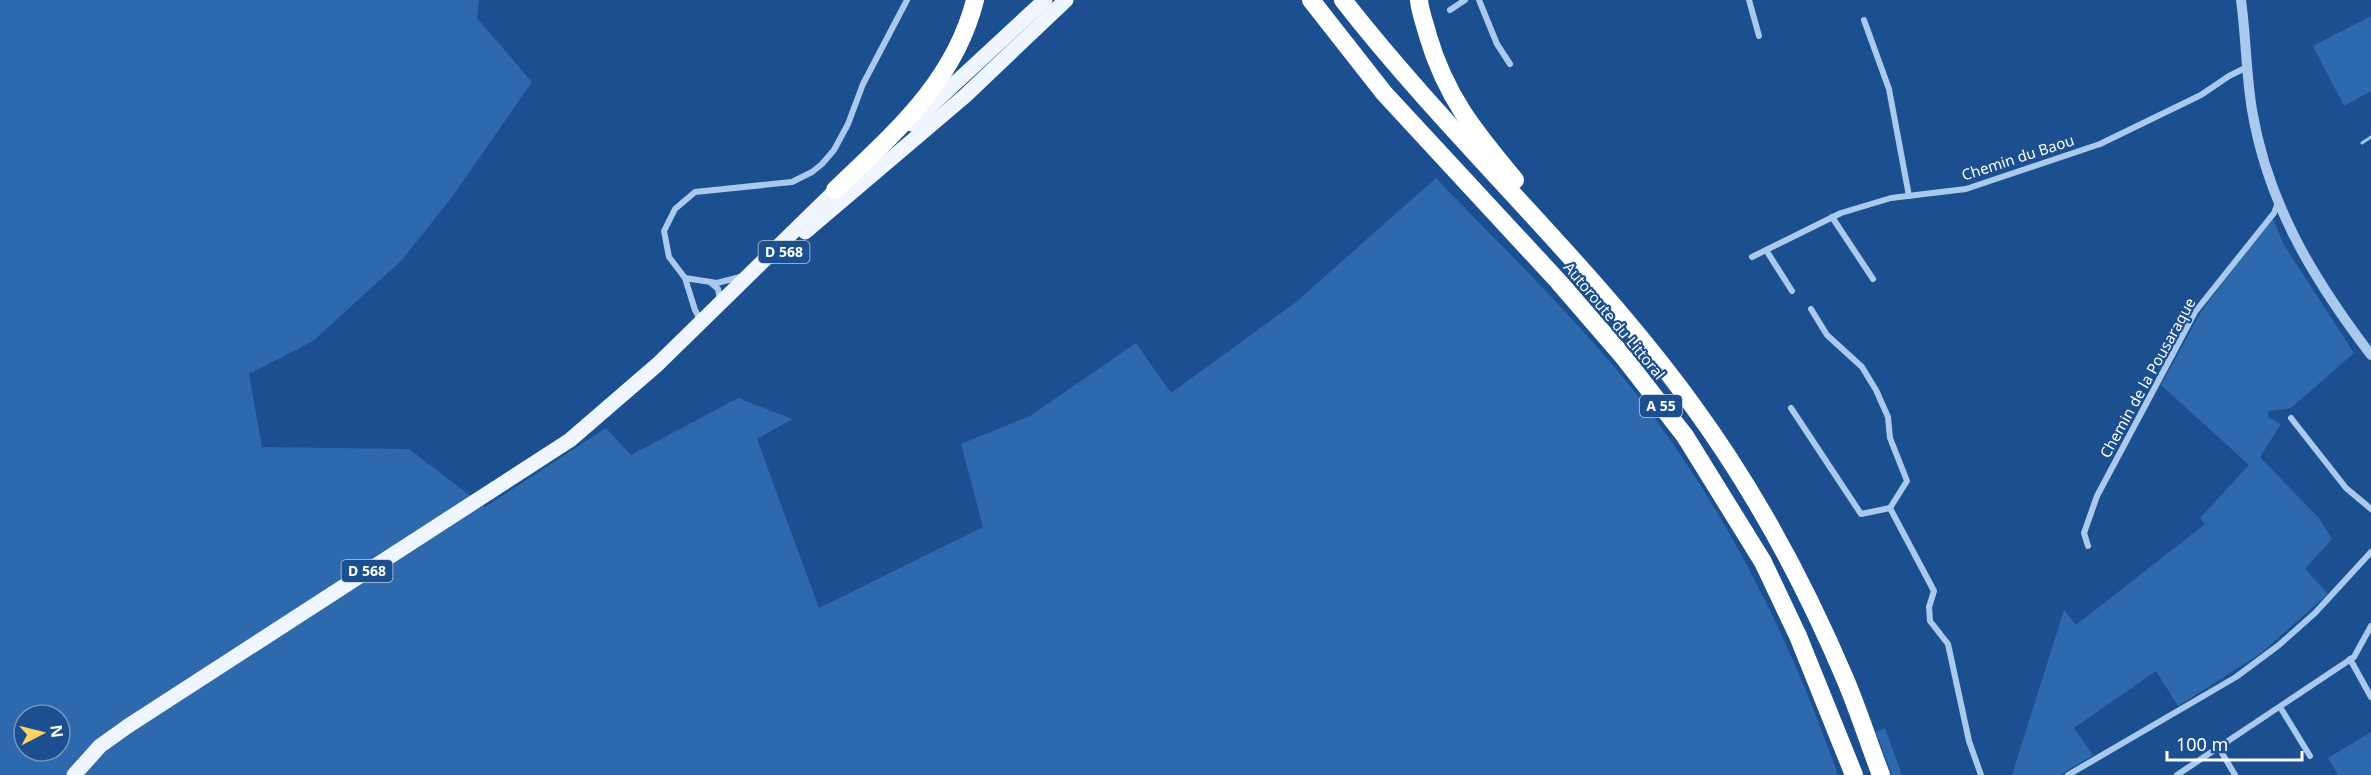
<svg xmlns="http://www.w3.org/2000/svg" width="2371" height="775" font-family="'Noto Sans',sans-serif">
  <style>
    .green { fill: #2e69ad; fill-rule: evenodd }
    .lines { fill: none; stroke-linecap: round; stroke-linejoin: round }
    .stream { stroke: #9cc4f0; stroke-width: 3 }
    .minor { stroke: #a9c9ee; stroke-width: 6 }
    .tertiary { stroke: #a9c9ee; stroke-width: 10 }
    .primary { stroke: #f0f6ff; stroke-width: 15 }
    .motorway { stroke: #fff; stroke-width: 18 }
    .labels { text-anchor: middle; stroke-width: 4.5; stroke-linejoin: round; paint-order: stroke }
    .shield { fill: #1b4f8f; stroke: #bbcadd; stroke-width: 1.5 }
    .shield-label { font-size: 14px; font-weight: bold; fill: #fff }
    .street-label { font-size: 15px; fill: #fff; stroke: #1b4f8f }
  </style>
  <rect width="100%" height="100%" fill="#1b4f8f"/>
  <!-- green -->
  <g class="green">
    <path d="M0,0H479L477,18L532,82L452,197L402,260L313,341L249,374L262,447L409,449L485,507L606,428L631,455L738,398L792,419L757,439L819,608L983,527L961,444L1030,416L1136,343L1171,393L1296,302L1436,178C1510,256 1592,332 1656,420C1735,528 1794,649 1838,775H0ZM24,715H60V751H24Z"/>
    <polygon points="2371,16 2371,91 2344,106 2313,46"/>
    <polygon points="2273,219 2284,245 2354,353 2291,408 2269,411 2268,417 2281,424 2260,457 2319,518 2332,539 2305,569 2328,594 2260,654 2178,706 2156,671 2074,728 2093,755 2060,775 2012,775 2064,610 2076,625 2205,524 2200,518 2249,465 2161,385 2202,310"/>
    <polygon points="1885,728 1902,775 1892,775 1876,732"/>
    <polygon points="2371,732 2371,775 2338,775 2328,758"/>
  </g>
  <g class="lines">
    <!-- stream -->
    <polyline class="stream" points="2362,143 2371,137"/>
    <!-- minor -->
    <g class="minor">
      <polyline points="1479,0 1497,44 1510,64"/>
      <polyline points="1749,0 1759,36"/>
      <polyline points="1450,10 1465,0"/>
      <polyline points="1864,20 1889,89 1909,196"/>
      <polyline points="1832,217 1873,279"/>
      <polyline points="1766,250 1792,291"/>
      <polyline points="1752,257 1841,213 1891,198 1966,189 2100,144 2201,95 2229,76 2247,67"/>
      <polyline points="685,278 669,257 664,231 675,209 695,192 792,182 812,172 822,164 834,150 848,124 863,84 907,0"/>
      <polyline points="710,282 718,289 720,300"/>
      <polyline points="1811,309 1827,335 1862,367 1876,390 1888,417 1890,438 1907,481 1890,508"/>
      <polyline points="701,321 695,310 685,278 717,283 740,277"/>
      <polyline points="1791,408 1861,514 1890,508 1934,591 1929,607 1930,621 1948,644 1969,741 1981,775"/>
      <polyline points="2291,418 2346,488 2371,509"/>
      <polyline points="2088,546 2084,533 2097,496 2195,312 2274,213 2278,203"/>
      <polyline points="2350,659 2371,697"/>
      <polyline points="2280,707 2310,756"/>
      <polyline points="2219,748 2235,775"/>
      <polyline points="2068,775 2236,677 2279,645 2315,613 2371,552"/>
      <polyline points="2177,775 2354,657 2371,626"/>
    </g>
    <!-- tertiary -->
    <path class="tertiary" d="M2241,0C2246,36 2246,73 2252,110C2268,205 2314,280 2371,355"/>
    <!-- primary -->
    <g class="primary">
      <polyline points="911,124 1045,0"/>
      <polyline points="805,232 965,96 1066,0"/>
      <polyline points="74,775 100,746 128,726 570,440 658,364 843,183"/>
    </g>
    <!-- motorway -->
    <g class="motorway">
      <polyline points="1311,0 1384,93 1558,281 1622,355 1685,436 1763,562 1798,636 1854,775"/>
      <path d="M1343,0C1453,141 1588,261 1693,406C1755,491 1805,584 1846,681C1859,712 1869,744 1881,775"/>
      <path d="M1419,0C1420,12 1425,24 1428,36C1446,97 1475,132 1515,180"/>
      <path d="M835,190C894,133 954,83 975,0"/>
    </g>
  </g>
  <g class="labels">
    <!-- shield labels -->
    <g class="shield">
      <rect x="758.5" y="241" width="51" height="22" rx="4.5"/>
      <rect x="1640" y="395" width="42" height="22" rx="4.5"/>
      <rect x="341.5" y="560" width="51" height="22" rx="4.5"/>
    </g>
    <g class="shield-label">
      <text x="784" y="257">D 568</text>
      <text x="1661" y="411">A 55</text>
      <text x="367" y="576">D 568</text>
    </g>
    <!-- street labels -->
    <g class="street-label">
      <text transform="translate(2018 158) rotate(-18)" y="5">Chemin du Baou</text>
      <text transform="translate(1614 321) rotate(50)" y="5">Autoroute du Littoral</text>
      <text transform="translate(2148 378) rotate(-61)" y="5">Chemin de la Pousaraque</text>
    </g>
  </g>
  <!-- north arrow -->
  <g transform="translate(42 733) rotate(83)"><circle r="28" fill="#1b4f8f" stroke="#7695bc" stroke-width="1.5"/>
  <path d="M0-4.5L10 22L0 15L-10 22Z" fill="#ffd166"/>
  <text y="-9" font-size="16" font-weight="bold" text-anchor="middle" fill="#ffffff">N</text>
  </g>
  <!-- scale -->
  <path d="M2167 751v9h135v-9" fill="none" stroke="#ffffff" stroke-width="3"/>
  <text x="2176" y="751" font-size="18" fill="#ffffff" stroke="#1b4f8f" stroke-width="4.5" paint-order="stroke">100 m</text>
</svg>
